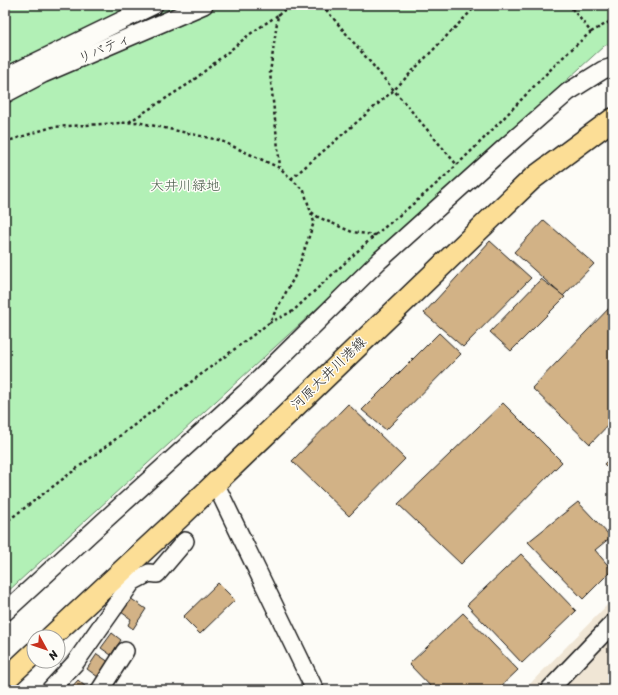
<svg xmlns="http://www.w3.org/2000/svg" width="618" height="695" font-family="Sriracha,'Klee One',sans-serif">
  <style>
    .built { fill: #f0e6d5 }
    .green { fill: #b2f0b6; stroke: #678669 }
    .building { fill: #d2b286; stroke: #1c1c1c }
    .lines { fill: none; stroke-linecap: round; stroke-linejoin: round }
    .minor-casing { stroke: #1c1c1c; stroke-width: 20 }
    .major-casing { stroke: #1c1c1c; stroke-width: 24 }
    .path { stroke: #1c1c1c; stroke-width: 2.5; stroke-dasharray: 3 3; stroke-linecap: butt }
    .minor { stroke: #fdfcf7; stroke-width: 17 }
    .major { stroke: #fcde96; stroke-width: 21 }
    .labels { text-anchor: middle; stroke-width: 3; stroke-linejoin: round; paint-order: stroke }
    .street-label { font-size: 14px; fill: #1c1c1c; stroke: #fdfcf7 }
    .park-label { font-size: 14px; fill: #495c4a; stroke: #fdfcf7 }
  </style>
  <rect width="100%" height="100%" fill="#fdfcf7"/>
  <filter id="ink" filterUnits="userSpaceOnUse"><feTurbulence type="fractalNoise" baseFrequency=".025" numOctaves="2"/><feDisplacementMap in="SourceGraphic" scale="8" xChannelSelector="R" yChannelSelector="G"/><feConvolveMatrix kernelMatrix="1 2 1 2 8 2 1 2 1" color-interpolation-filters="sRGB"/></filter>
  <g filter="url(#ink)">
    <!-- built -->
    <polygon class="built" points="613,599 613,690 524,690"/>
    <!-- green -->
    <polygon class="green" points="5,5 613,5 613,41 604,46 5,594"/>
    <!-- building -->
    <g class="building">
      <polygon points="544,220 594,264 563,296 514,252"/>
      <polygon points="490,241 531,278 463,347 424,313"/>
      <polygon points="541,279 565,297 511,351 490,332"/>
      <polygon points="613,304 613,420 590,444 532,388"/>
      <polygon points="439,333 461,354 386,430 362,410"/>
      <polygon points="503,403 562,462 461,564 398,504"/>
      <polygon points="348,404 405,459 349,516 292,461"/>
      <polygon points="613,455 613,473 604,464"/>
      <polygon points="578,502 611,537 595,550 612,570 583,599 528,542"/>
      <polygon points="521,554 576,611 522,663 467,605"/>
      <polygon points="218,583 235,600 200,634 183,617"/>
      <polygon points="130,598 146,609 133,629 128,625 131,619 121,612"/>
      <polygon points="463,613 518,670 497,690 434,690 409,664"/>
      <polygon points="112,633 121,640 111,655 101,648"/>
      <polygon points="97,654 109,662 98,677 87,669"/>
      <polygon points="78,680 88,689 88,690 69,690"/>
    </g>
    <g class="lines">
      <defs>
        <g id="minor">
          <polyline points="5,77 154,5"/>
          <polyline points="5,94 43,74 204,5"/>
          <polyline points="215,483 315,690"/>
          <polyline points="5,612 105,520 245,393 380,260 502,150 568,92 603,70 613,67"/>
          <polyline points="50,690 75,663 132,582 149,573 157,574 185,541"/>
          <polyline points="100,690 125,651"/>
          <polyline points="549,690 613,623"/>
        </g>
        <g id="major">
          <polyline points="51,637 179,518 532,179 613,119"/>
          <polyline points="5,680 34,653"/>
        </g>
      </defs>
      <!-- minor casing -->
      <use href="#minor" class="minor-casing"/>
      <!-- major casing -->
      <use href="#major" class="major-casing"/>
      <!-- path -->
      <g class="path">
        <polyline points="322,5 457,165"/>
        <polyline points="278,15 291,5"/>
        <polyline points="591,32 613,20"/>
        <polyline points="129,122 190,83 250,34 278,15 270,73 280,167"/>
        <polyline points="5,142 52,127 137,122 219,140 280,168 304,191 314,222 296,274 269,323 10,519"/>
        <polyline points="291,179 394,90 477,5"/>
        <path d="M375,235C406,210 437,185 465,157C508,116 546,70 591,32L569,5"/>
        <polyline points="269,323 293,311 375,235 352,232 318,217 310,211"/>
        <polyline points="5,520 10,519 5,524"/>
      </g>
      <!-- minor -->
      <use href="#minor" class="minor"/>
      <!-- major -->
      <use href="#major" class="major"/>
    </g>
  </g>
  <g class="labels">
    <!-- street labels -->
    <g class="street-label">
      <text transform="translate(104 48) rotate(-23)" y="5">リバティ</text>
      <text transform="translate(328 373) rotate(-44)" y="5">河原大井川港線</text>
    </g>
    <!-- park labels -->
    <g class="park-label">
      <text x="185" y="190">大井川緑地</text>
    </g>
  </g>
  <!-- margin -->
  <rect width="618" height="695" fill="none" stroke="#fdfcf7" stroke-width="20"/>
  <rect x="10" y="10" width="598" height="675" fill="none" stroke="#1c1c1c" stroke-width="1.5" filter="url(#ink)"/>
  <!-- north arrow -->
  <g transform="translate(46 649) rotate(130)"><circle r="19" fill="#fdfcf7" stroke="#a3a29f"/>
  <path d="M0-3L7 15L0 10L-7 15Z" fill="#c8321e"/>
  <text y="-6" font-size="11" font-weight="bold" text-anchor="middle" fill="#1c1c1c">N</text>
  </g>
</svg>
